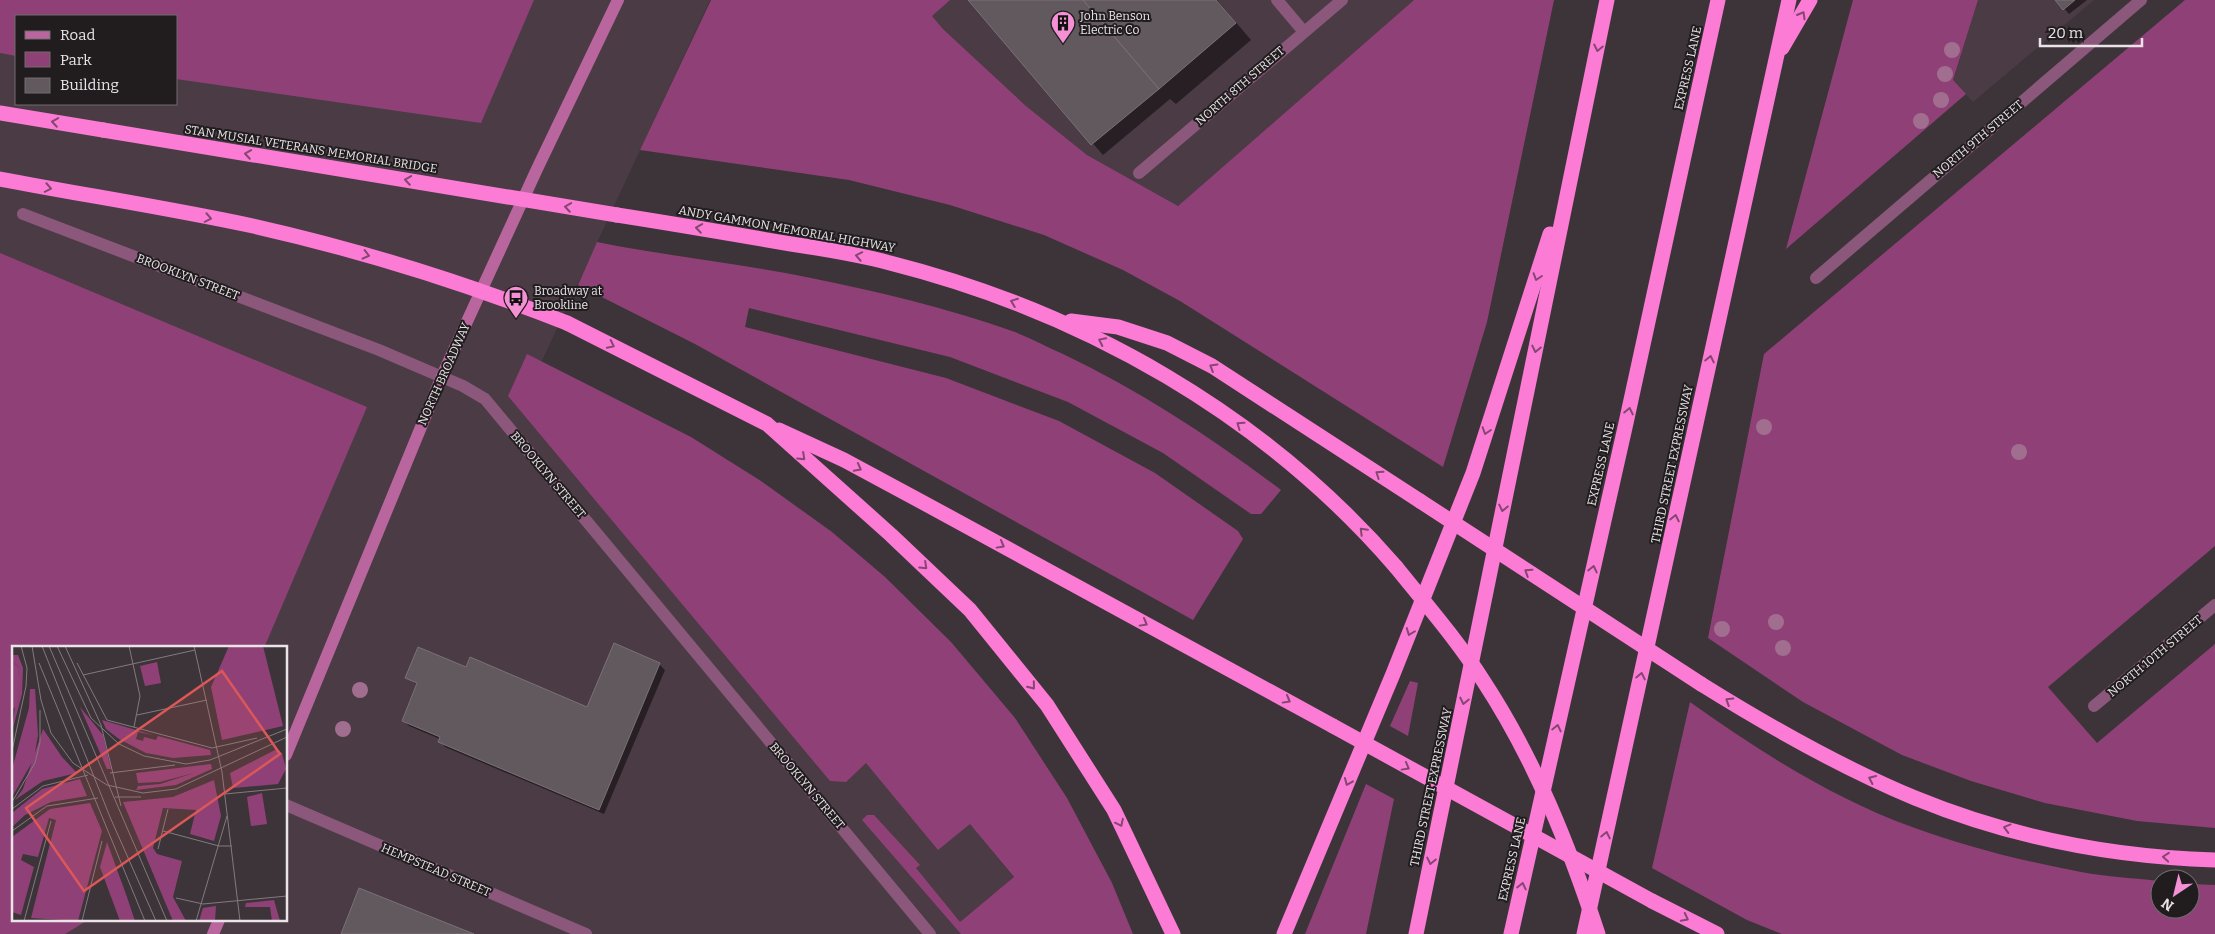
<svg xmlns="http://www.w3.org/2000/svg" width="2215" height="934" font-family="Bitter,serif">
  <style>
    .built { fill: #4a3b45; fill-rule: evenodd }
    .green { fill: #8f4177 }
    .shadow { fill: #0007 }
    .building { fill: #62595f; stroke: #7b7177 }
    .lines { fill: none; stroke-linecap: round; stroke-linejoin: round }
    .street { stroke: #8b577a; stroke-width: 12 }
    .secondary { stroke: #b9669f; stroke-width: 12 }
    .highway { stroke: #fc7bd5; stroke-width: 15 }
    .highway-bridge { stroke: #fc7bd5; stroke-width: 15 }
    .tree { fill: #a26e90 }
    .oneway { stroke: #844771 }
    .labels { text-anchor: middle; stroke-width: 4; stroke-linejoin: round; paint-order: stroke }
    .poi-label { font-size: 12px; fill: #eae4e8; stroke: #211d1f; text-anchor: start }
    .street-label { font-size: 12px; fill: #eae4e8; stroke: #211d1f }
    .inset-road { fill: none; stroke: #827a7f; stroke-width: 1 }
    .view { fill: #db5758; fill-opacity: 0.15; stroke: #db5758; stroke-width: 2.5 }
    .inset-edge { fill: none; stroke: #eae4e8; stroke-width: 2.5 }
  </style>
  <rect width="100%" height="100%" fill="#3d3439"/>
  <!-- built -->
  <g class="built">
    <path d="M0,0H710L540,365L872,751L946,843L970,823L1014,878L962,920L974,934H0ZM16,16H176V104H16ZM14,648H286V920H14Z"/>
    <polygon points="918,0 1414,0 1178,206 1087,155 1026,106 943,29"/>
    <polygon points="1978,0 2094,0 1973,102 1953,81"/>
  </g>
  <!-- green -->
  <g class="green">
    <polygon points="0,0 534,0 481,123 176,79 176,16 16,16 16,56 0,53"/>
    <polygon points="711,0 950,0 932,16 943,29 1026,106 1087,155 1178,206 1414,0 1554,0 1487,322 1443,467 1180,301 1123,270 1044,235 950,205 849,180 640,150"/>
    <polygon points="1853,0 1978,0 1953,80 1966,94 1786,249"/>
    <polygon points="2185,0 2215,0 2215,546 2048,687 2097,743 2215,644 2215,828 2137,821 2045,803 1971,781 1902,755 1803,702 1708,638 1764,354"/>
    <path d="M597,242C666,256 737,263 806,277C877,291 947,308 1015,332C1031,338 1047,347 1063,354C1141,391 1212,438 1281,490L1261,514H1251L1163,453L1068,402L950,357L749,308L745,327L946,378L1059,421L1155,473L1238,531L1243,539L1193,620L695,344L578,285Z"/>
    <polygon points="0,253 367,407 264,648 14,648 14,920 88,920 65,934 0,934"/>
    <polygon points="527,354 691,437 761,481 832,532 885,577 951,642 1015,718 1067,798 1112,883 1133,934 961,934 862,820 867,815 874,815 920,865 916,868 960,922 1014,877 970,824 938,850 866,763 846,782 830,781 508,396"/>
    <polygon points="1410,681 1418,683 1408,736 1390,726"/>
    <path d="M1690,702C1759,751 1832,798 1912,827C1966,847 2023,861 2081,872C2107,877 2134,878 2160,881V909H2190V884L2215,885V934H1782L1747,920L1652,868Z"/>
    <polygon points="1366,784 1394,799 1366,934 1305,934"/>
  </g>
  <!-- shadow -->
  <g class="shadow">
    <polygon points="969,0 1217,0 1251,40 1176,104 1170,99 1103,155"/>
    <polygon points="2057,0 2087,0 2069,14"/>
    <polygon points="659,664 665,670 604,814 445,747 440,741 440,739 409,726 403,720 418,685 406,677 467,669 588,708"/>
  </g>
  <!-- building -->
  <g class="building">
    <polygon points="968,0 1083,0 1159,89 1091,145"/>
    <polygon points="1083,0 1216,0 1236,23 1159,89"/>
    <polygon points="2055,0 2075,0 2063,10"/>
    <polygon points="614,643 660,663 599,810 438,742 440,737 402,721 417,683 405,678 418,647 466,667 470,657 587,707"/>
    <polygon points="359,888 474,934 341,934"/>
  </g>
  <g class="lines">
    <!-- street -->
    <g class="street">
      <polyline points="1277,0 1304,32"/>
      <polyline points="1139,173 1342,0"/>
      <polyline points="23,214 379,350 463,386 485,399 930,934"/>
      <polyline points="1816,278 2141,0"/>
      <polyline points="2094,706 2215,605"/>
      <polyline points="286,805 586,934"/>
    </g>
    <!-- secondary -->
    <g class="secondary">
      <polyline points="286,755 442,376 537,169 618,0"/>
      <polyline points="213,934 219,920"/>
    </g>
    <!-- highway -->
    <g class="highway">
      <polyline points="1782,48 1810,0"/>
      <polyline points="0,113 103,130"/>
      <path d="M617,215C675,224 733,234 791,244C824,249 857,254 890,263C1084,312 1265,415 1396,567"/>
      <polyline points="1071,321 1118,327 1167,343 1212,366 1420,501"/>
      <polyline points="567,323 767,424 891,535 970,610 1047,705 1114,810 1173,934"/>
      <polyline points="779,430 844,460 922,502 1333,726"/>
      <path d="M1701,684C1770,727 1840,767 1915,798C2010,837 2113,857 2215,860"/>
      <polyline points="1652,901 1717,934"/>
      <polyline points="1284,934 1393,674 1473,473 1550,234"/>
      <polyline points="1416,934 1607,0"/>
      <polyline points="1511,934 1626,423 1718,0"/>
      <polyline points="1584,934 1789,0"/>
    </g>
    <!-- highway-bridge -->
    <g class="highway-bridge">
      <polyline points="103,130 617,215"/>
      <path d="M0,179C84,195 169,208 253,226C360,250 465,283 567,323"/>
      <polyline points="1420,501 1701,684"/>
      <path d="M1396,567C1426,604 1458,641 1484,682C1535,760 1569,846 1598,934"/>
      <polyline points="1333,726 1652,901"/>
    </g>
  </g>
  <!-- trees -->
  <g class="tree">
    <circle cx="1952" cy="50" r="8"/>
    <circle cx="1945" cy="74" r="8"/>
    <circle cx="1941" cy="100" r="8"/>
    <circle cx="1921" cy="121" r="8"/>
    <circle cx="1764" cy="427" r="8"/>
    <circle cx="2019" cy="452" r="8"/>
    <circle cx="1776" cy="622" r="8"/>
    <circle cx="1722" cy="629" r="8"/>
    <circle cx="1783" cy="648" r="8"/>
    <circle cx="360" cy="690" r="8"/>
    <circle cx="343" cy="729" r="8"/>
  </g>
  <!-- one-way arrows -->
  <defs><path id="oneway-chevron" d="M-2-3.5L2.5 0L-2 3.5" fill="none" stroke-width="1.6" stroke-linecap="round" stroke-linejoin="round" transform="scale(1.25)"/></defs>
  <g class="oneway">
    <use href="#oneway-chevron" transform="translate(1802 15) rotate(-60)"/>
    <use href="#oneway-chevron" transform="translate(1598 48) rotate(102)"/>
    <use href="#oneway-chevron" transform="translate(55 122) rotate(-171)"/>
    <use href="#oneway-chevron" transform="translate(248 154) rotate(-171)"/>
    <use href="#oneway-chevron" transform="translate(408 180) rotate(-171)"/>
    <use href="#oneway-chevron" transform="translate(48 188) rotate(11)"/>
    <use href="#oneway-chevron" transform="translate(568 207) rotate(-171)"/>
    <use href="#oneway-chevron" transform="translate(208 218) rotate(11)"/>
    <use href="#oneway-chevron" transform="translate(699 228) rotate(-171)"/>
    <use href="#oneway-chevron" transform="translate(366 255) rotate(14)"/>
    <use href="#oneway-chevron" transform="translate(859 256) rotate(-169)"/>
    <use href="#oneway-chevron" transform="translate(1537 277) rotate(108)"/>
    <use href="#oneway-chevron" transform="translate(1014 302) rotate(-159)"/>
    <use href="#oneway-chevron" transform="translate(1102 341) rotate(-154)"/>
    <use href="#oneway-chevron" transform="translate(611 345) rotate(26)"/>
    <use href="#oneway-chevron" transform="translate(1536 349) rotate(102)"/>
    <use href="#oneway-chevron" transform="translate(1710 359) rotate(-78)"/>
    <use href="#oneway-chevron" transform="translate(1213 367) rotate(-149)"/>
    <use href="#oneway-chevron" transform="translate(1629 411) rotate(-78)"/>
    <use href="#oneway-chevron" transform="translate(1240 425) rotate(-145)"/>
    <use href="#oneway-chevron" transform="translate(1486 431) rotate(108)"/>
    <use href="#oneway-chevron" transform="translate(802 457) rotate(43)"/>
    <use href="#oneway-chevron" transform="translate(858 468) rotate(28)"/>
    <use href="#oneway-chevron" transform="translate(1379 474) rotate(-146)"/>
    <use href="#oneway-chevron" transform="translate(1503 508) rotate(102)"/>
    <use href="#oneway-chevron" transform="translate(1675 518) rotate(-78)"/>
    <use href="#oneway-chevron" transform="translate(1363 531) rotate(-135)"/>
    <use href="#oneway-chevron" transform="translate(1001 545) rotate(29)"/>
    <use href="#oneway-chevron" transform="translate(924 566) rotate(43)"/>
    <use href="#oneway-chevron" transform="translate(1593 569) rotate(-77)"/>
    <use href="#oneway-chevron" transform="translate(1528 572) rotate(-147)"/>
    <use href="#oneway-chevron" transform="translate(1144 623) rotate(29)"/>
    <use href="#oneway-chevron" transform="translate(1410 632) rotate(111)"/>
    <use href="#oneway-chevron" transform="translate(1641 676) rotate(-78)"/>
    <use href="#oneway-chevron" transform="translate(1032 686) rotate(51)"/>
    <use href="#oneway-chevron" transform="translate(1287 700) rotate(29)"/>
    <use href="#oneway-chevron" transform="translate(1464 701) rotate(102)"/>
    <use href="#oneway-chevron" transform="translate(1729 701) rotate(-148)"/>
    <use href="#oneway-chevron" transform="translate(1557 728) rotate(-77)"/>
    <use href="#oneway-chevron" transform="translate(1406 767) rotate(29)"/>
    <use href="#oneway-chevron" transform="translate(1872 779) rotate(-155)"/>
    <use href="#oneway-chevron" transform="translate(1348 782) rotate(113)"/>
    <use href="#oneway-chevron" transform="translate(1120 823) rotate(64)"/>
    <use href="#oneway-chevron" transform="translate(2007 828) rotate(-165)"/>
    <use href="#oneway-chevron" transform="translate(1606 835) rotate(-78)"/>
    <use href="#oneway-chevron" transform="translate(2166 857) rotate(-175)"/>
    <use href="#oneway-chevron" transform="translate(1431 861) rotate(102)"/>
    <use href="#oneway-chevron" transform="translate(1522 886) rotate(-77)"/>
    <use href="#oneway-chevron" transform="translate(1685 918) rotate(27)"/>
  </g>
  <!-- icons -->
  <defs>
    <symbol id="building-pin" viewBox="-11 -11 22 30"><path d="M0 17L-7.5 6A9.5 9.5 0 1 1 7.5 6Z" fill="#f491d4" stroke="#211d1f"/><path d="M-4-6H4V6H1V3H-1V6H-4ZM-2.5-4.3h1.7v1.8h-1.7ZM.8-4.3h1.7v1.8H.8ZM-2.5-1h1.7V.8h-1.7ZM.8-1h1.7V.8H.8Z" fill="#111"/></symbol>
    <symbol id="bus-pin" viewBox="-11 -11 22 30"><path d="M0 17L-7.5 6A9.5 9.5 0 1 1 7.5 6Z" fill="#f491d4" stroke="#211d1f"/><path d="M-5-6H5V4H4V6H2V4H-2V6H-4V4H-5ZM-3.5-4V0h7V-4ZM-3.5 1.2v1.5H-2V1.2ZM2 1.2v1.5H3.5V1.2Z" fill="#111"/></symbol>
  </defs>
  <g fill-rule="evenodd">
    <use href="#building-pin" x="1049" y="9" width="28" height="38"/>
    <use href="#bus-pin" x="502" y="284" width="28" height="38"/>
  </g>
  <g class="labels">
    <!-- poi labels -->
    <g class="poi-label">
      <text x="1080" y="20">John Benson<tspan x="1080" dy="14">Electric Co</tspan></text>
      <text x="534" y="295">Broadway at<tspan x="534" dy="14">Brookline</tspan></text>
    </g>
    <!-- street labels -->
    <g class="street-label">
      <text transform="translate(1688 68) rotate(-77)" y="4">EXPRESS LANE</text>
      <text transform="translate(1240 86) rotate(-41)" y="4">NORTH 8TH STREET</text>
      <text transform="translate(1978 139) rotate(-40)" y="4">NORTH 9TH STREET</text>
      <text transform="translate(311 149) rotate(9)" y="4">STAN MUSIAL VETERANS MEMORIAL BRIDGE</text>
      <text transform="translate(787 229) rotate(10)" y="4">ANDY GAMMON MEMORIAL HIGHWAY</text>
      <text transform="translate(188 277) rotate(21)" y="4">BROOKLYN STREET</text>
      <text transform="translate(444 374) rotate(-66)" y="4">NORTH BROADWAY</text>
      <text transform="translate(1601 464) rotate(-77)" y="4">EXPRESS LANE</text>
      <text transform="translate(1672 464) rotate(-78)" y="4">THIRD STREET EXPRESSWAY</text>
      <text transform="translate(548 475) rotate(50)" y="4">BROOKLYN STREET</text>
      <text transform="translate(2155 656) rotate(-40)" y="4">NORTH 10TH STREET</text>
      <text transform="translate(807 786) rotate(50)" y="4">BROOKLYN STREET</text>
      <text transform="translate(1431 787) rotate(-78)" y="4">THIRD STREET EXPRESSWAY</text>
      <text transform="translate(1512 859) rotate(-77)" y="4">EXPRESS LANE</text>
      <text transform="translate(436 870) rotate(23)" y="4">HEMPSTEAD STREET</text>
    </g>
  </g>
  <!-- overview -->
  <g transform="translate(12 646)">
    <rect width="275" height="275" fill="#3d3439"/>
    <path d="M217,0H251L271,80L210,94L199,41ZM1,9H6L11,22L10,48L0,86L7,22L0,15ZM145,16L149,37L133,40L128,20ZM18,43H23L26,89L22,113L0,151V123L17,62ZM68,61L91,89L99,123H95ZM90,74L141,89L126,86L124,93L131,95L132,91L144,94L146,90L198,104L199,109L161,112L134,107L107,93L94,83ZM31,83L50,111L65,127L31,135L3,154L11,143ZM265,103L270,107L274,123L266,138L221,142L218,127ZM199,118L200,123L164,139L124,144L126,140L148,138L182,127L148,136L126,137L124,127ZM68,133L75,150L39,156L13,169L0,181V167L30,143ZM202,134L209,170L202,195L178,188L184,164L151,162L141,202L145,208L170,215L161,251L174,275H161L111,156L161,151ZM250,147L255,178L239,180L235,151ZM78,157L90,185L66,275L19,272L44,174L37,172L26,211L11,208L9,214L22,221L9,269L0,266V191L38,163ZM95,196L115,251L123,275H108L88,221ZM262,254L268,275H260L258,261H233L234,257ZM204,260L203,275H187L191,262Z" fill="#8f4177"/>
    <path d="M0,8V15L7,22L5,59L0,64Z" fill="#914279"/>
    <path class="inset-road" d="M20,0L29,54L39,87L61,117L95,139L131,147L164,143L275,91M30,0L98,171L144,275M37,0L155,275M45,0L79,72L107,98L132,110L174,118L198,114L275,83M53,0L89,79L109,160M117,0L128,50L122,81M182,0L210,126L228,275M27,17L133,275M65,17L95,74L200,102L245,92M71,29L183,4M125,69L195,54M0,105L14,40L15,22L9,0M98,127L163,119M213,148L275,142M103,151H129M0,156L23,117L28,96V64M0,163L31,140L76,129M0,185L35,160L86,152M151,185L207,200H220M146,203L156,163M164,252L191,258L275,250M12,275L39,175M70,275L90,195M184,275L215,170"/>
    <path class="view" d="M210,25L268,108L72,245L14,162Z"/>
    <rect width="275" height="275" class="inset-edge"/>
  </g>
  <!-- legend -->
  <rect x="15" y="15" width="162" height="90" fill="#211d1f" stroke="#716d6f"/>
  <rect x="25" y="31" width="25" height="8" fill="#b9669f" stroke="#716d6f"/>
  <text x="60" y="40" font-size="15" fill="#eae4e8">Road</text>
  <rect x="25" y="52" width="25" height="15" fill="#8f4177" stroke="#716d6f"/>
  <text x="60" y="65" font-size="15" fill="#eae4e8">Park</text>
  <rect x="25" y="78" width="25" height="15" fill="#62595f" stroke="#716d6f"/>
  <text x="60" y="90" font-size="15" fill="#eae4e8">Building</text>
  <!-- north arrow -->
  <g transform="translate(2175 894) rotate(215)"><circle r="24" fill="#211d1f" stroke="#716d6f"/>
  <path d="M0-4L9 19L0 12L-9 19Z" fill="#f491d4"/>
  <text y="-8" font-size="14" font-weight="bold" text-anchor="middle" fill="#eae4e8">N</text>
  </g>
  <!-- scale -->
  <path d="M2040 38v8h102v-8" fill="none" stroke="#eae4e8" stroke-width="2.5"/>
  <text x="2048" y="38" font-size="15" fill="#eae4e8" stroke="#211d1f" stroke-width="4" paint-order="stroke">20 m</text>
</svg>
